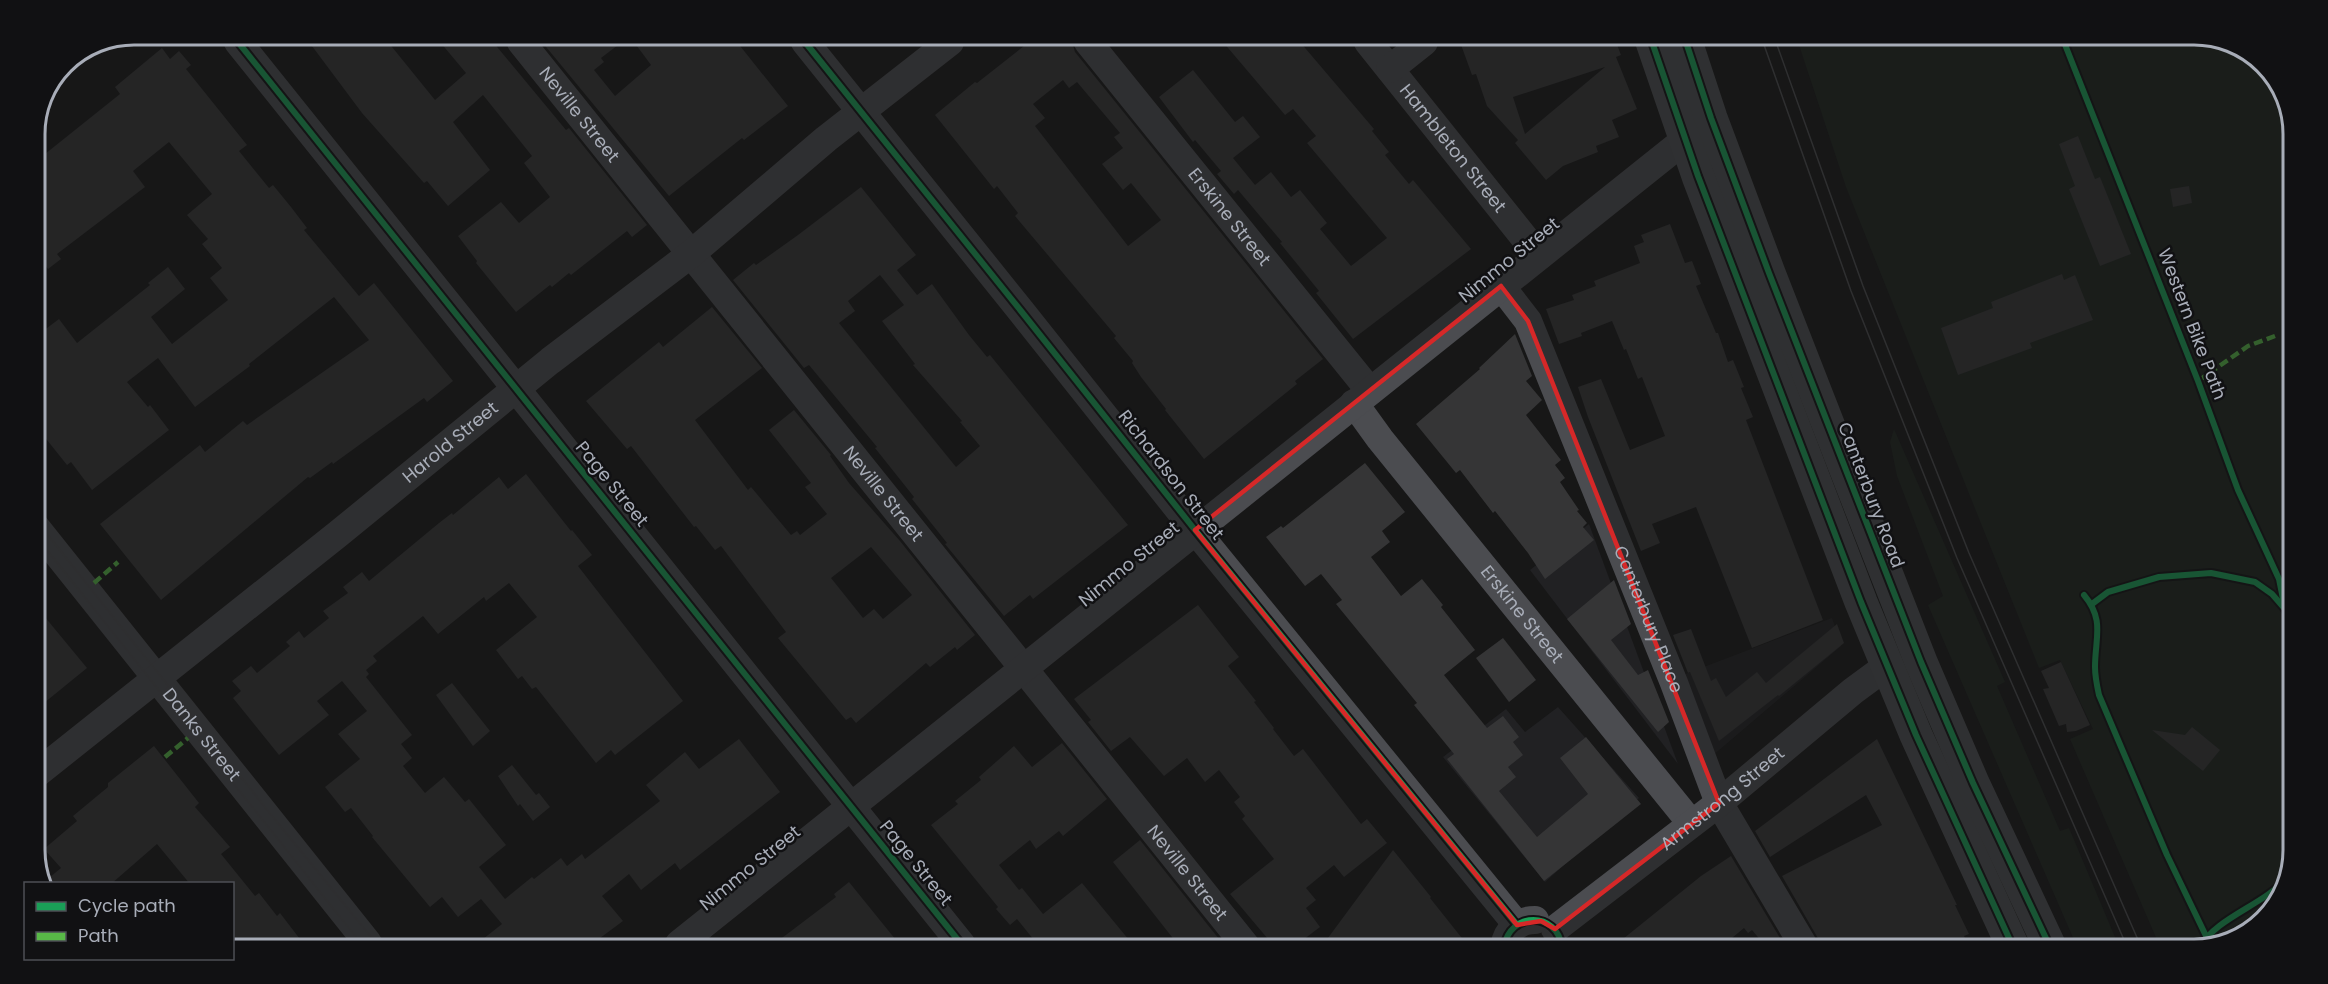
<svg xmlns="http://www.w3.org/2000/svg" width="2328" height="984" font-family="Poppins,sans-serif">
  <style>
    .built { fill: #212123 }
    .green { fill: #1d241e }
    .building { fill: #353536; fill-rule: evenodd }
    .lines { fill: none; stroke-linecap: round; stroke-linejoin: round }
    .minor { stroke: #4b4c50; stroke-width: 28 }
    .major { stroke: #4d4f52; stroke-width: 33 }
    .tram { stroke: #4b4c4f; stroke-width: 1.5 }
    .quiet { stroke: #58b947; stroke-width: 4.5; stroke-dasharray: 9 4.5; stroke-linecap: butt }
    .cycleway-casing { stroke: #111113; stroke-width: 10 }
    .cycleway { stroke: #1a9f57; stroke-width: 6 }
    .marked { fill: none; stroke: #d62828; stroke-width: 4.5; stroke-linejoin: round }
    .labels { text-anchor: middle; stroke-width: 5; stroke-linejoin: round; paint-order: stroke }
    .street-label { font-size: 18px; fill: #a8adb8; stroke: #111113 }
    .rim { fill: none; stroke: #a8adb8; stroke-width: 3 }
  </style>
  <rect width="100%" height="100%" fill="#171717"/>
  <!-- built -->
  <g class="built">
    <polygon points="1589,524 1678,764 1530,570"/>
    <polygon points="1832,618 1841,646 1712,756 1683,675"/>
    <polygon points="1558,707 1639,798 1545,882 1443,757 1506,709 1525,732"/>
  </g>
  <!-- green -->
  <g class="green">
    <polygon points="1798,42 2232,42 2276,79 2293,128 2286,887 2249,932 2194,949 2161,949 2070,739 2093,729 2060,660 2039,668 1846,187"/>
    <polygon points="1894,429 2005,682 1997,686 2060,831 2069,828 2120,949 2078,949 1928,605 1943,596 1897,476 1890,442"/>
  </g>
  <!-- building -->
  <g class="building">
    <polygon points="309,42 388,42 435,100 466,73 440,42 493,42 566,130 569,128 647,225 632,237 627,231 571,275 569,273 552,287 550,285 516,312 476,263 477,261 458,236 501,202 519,223 550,197 524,163 532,156 483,95 453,122 490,170 448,206 427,181 424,183 362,113"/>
    <polygon points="542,42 622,42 601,58 604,62 594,70 615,96 651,65 634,42 737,42 788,106 744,140 742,138 669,196"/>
    <path d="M1029,42H1072L1075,52L1323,359L1295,381L1297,384L1204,459L1165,410L1166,409L1141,377L1132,363L1133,361L1114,338L1116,336L1015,216L1018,213L997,186L994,189L935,115L975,82L977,83ZM1063,80L1069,88L1077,82L1120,133L1114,137L1123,148L1102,164L1123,190L1131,183L1161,220L1128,246L1035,126L1045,118L1033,104Z"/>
    <polygon points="1223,42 1300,42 1374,129 1372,131 1389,152 1385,155 1409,184 1413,180 1471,249 1353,339 1316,293 1319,291 1280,243 1282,242 1238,190 1234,194 1217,174 1221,171 1195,140 1193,142 1159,97 1193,70 1235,122 1243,116 1260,137 1233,158 1255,185 1271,172 1291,197 1300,190 1327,223 1320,229 1351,266 1387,238 1307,143 1316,136 1293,109 1285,115"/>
    <path d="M1460,42H1616L1621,55L1616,57L1637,109L1612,120L1619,137L1596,146L1598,152L1563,166L1546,180L1515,143L1518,140L1487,106L1476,74L1472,75ZM1605,67L1525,134L1513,97Z"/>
    <polygon points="162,48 170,59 179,51 191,65 186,69 247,145 239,151 269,188 273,185 291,207 307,228 304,230 359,296 374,283 453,381 427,402 424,398 333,464 332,462 310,478 308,477 161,600 100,524 200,445 205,452 243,421 247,425 369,340 334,297 249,364 250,366 195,407 158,358 127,382 148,407 150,405 169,430 92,490 71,462 67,465 35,425 35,337 59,319 77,343 150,285 148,283 168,267 185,289 151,317 172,344 228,300 210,278 222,268 202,244 208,239 187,215 212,194 169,142 133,171 145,187 57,254 61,259 48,269 35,253 35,162 120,94 115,87"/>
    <polygon points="2078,136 2095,179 2100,177 2131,254 2100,266 2069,189 2075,186 2059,144"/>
    <polygon points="2189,186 2192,203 2173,207 2170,189"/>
    <path d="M861,187L916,255L897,270L917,295L932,284L969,335L987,357L990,355L1128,525L1033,599L1030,595L1004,616L945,544L947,543L912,499L914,497L875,448L877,447L809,365L804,368L733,280L754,263L756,265L798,235ZM880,275L904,305L882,321L915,364L913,365L962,421L960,422L980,446L956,467L839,323L855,311L848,301Z"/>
    <polygon points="1670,224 1685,263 1692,261 1701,284 1696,286 1716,333 1718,333 1728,362 1733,360 1744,387 1741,388 1753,417 1746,420 1823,620 1752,648 1696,507 1652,524 1660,543 1641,551 1588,417 1578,387 1601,379 1630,450 1665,436 1642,377 1638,379 1626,349 1624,350 1612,321 1581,333 1582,336 1559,344 1546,309 1574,300 1572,295 1596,286 1594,281 1640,263 1634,246 1644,242 1641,235"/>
    <polygon points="2062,274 2064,280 2075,275 2093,320 2030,343 2032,348 1958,375 1941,328 1993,308 1991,302"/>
    <path d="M712,307L762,368L695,420L748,490L751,487L791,535L797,531L800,535L827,514L805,487L811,483L769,430L794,410L831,455L830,456L849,483L900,541L975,635L957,650L955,647L930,667L926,663L856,723L851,717L846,720L778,638L786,632L721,546L715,550L696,526L694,527L631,446L627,449L586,401L659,342L663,347ZM871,547L912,595L883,619L874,609L863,618L831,578Z"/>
    <polygon points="1515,334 1532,376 1526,381 1542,400 1526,415 1561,460 1555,465 1565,478 1560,482 1579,510 1577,511 1587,523 1583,527 1594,540 1545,579 1528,553 1495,511 1493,513 1460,470 1456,473 1416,424 1480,369 1479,368"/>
    <polygon points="1365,463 1405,512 1382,531 1390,542 1371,557 1401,596 1422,579 1443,605 1441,607 1475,650 1444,675 1487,728 1503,716 1519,737 1513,742 1523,755 1508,767 1516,777 1499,791 1537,837 1588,794 1560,758 1586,737 1641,804 1544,881 1447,759 1454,754 1414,705 1417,703 1336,604 1342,600 1321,574 1305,586 1266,537 1281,526 1283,528"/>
    <polygon points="526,474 571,531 572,530 592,555 578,566 683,701 615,755 611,750 596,763 536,687 532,689 522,676 518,679 496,650 537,617 509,583 486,601 484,597 438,634 423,616 373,656 377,661 366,670 369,674 366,677 412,735 401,744 412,758 403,766 425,793 444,777 465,802 469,799 506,845 479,867 505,899 532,877 534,879 561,858 567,866 582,854 585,859 660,801 646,785 685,752 699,769 739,739 780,792 680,870 675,863 641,890 629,874 602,896 623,921 592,944 478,943 502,924 481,899 458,917 442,897 430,907 372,837 373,836 351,808 345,812 325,787 360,759 338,734 367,711 342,681 317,701 329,715 279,755 233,698 241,691 232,681 251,666 257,673 290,646 286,642 299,631 304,638 329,618 323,611 348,593 343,587 362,572 369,581 439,523 452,513 453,515 499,477 508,489"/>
    <polygon points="1614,580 1631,624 1611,640 1638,675 1648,670 1669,722 1658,732 1567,619"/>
    <polygon points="35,605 87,668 44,703 35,690"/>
    <polygon points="1198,605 1239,657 1228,666 1256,701 1254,702 1274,728 1273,729 1294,756 1303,749 1361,824 1367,819 1387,843 1344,877 1334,865 1306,888 1316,900 1306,908 1320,927 1295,946 1274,946 1230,894 1274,859 1242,819 1245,816 1234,802 1240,797 1219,770 1205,782 1187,758 1164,776 1130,737 1111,751 1088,722 1091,720 1074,699"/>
    <polygon points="1837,624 1844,643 1779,696 1778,695 1719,741 1690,672 1688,673 1673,635 1691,629 1711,681 1716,678 1726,697 1757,672 1766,683"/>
    <polygon points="1503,638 1536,680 1509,702 1476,658"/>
    <polygon points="2061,662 2090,725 2076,731 2067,732 2066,724 2059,726 2043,689 2049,688 2041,671"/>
    <polygon points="452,683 490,731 473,746 436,695"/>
    <polygon points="2192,727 2220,750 2203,771 2152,730 2185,735"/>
    <polygon points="1877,739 1957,905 1955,905 1969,934 1964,936 1970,949 1821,948 1819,940 1782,876 1882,825 1866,795 1770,857 1755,831"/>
    <polygon points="1062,743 1107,799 1063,836 1059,831 1036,849 1030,840 999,865 1019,890 1022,888 1043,914 1082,883 1134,946 1038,945 1017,919 1010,925 996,909 998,907 931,825 958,804 955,801 981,780 979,777 1014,746 1032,767"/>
    <polygon points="154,746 199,803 195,807 230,847 221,854 255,896 259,893 277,916 280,913 303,943 232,943 232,884 190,884 157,844 111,884 45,884 44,882 61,868 44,849 77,821 73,816 108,787 108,783"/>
    <polygon points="512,765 536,795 539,793 550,807 533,821 520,804 518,806 498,776"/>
    <polygon points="1140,840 1219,939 1210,946 1179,946 1113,862"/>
    <polygon points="1393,850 1431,897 1430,898 1469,947 1322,946"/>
    <polygon points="1731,856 1786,948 1767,948 1752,930 1748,933 1744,928 1720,948 1613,947 1701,876"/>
    <polygon points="849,882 900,945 774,944 836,897 834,894"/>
  </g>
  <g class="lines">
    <!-- minor -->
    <g class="minor">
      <polyline points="238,42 962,945"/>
      <path id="s1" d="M521,42L1246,946"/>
      <polyline points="805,42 1021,311 1195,530 1517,925"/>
      <path id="s2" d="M1088,42L1370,391"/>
      <path id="s3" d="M1368,42L1539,256"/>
      <polyline points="1390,69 1424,42"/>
      <path id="s4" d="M1501,286L1528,321L1674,683L1719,803L1805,948"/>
      <path id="s5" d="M1354,403L1380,439L1691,823"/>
      <path id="s6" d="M35,526L368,943"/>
      <path id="s7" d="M35,775L338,534L550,361L691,254L826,139L950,42"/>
      <path id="s8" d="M1555,929L1719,803L1853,691L1887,666"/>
      <polyline points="679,944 1701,127"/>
      <path d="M1504,947C1507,930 1518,920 1535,920"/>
    </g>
    <!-- major -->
    <g class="major">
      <polyline points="1652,42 1698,176 1861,602 1916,735 2014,949"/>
      <polyline points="1686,42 1711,118 1769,273 1921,662 1973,783 2051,949"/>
    </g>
    <!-- tram -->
    <g class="tram">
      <polyline points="1763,42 1851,291 1957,558 2128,949"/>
      <polyline points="1776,42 1863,286 1969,553 2142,949"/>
      <polyline points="35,519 273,817 376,943"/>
      <polyline points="35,535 361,943"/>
    </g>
    <!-- quiet -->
    <g class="quiet">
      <polyline points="2198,381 2248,346 2275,336"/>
      <polyline points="94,583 118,562"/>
      <polyline points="165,757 188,738"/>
    </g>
    <defs>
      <g id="cycleway">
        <polyline points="238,42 962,945"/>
        <polyline points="805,42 1021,311 1195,530 1517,925"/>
        <polyline points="1652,42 1698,176 1861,602 1916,735 2014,949"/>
        <polyline points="1686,42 1711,118 1769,273 1921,662 1973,783 2051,949"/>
        <polyline points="2064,42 2198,381 2238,490 2279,579 2285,609 2289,617"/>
        <path d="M2084,595C2105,620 2095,638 2095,667C2095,677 2097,686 2099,695L2167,855L2206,936"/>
        <polyline points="2092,604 2108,592 2159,577 2211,573 2255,582 2272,594 2285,609"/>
        <path d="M1504,947C1510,911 1557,911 1562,947"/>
        <path d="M2200,947C2216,918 2263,905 2286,879"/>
      </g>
    </defs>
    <!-- cycleway casing -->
    <use href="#cycleway" class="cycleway-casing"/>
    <!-- cycleway -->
    <use href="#cycleway" class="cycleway"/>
  </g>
  <!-- marked area -->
  <path d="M0 0H2328V984H0ZM1501,286L1528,321L1719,803L1555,929L1541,921L1517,925L1195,530Z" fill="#171717" fill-opacity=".55" fill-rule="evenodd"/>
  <path class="marked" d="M1501,286L1528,321L1719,803L1555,929L1541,921L1517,925L1195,530Z"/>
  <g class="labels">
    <!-- street labels -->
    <g class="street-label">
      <text dy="6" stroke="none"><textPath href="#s1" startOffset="93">Neville Street</textPath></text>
      <text dy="6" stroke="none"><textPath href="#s3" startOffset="136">Hambleton Street</textPath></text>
      <text dy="6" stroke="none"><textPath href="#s2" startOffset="225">Erskine Street</textPath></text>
      <text transform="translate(1509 260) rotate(-39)" y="6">Nimmo Street</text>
      <text transform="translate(2192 324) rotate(69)" y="6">Western Bike Path</text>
      <text dy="6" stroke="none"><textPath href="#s7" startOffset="532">Harold Street</textPath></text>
      <text transform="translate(1171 475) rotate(52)" y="6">Richardson Street</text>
      <text transform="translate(612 484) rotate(51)" y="6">Page Street</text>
      <text dy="6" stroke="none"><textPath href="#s1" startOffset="579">Neville Street</textPath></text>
      <text transform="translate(1871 495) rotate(69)" y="6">Canterbury Road</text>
      <text transform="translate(1129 564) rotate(-39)" y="6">Nimmo Street</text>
      <text dy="6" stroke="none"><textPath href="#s5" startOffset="270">Erskine Street</textPath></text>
      <text dy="6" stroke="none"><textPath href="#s4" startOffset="366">Canterbury Place</textPath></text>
      <text dy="6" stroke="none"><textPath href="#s6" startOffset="267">Danks Street</textPath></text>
      <text dy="6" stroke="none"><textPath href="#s8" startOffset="212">Armstrong Street</textPath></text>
      <text transform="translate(916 863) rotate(51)" y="6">Page Street</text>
      <text transform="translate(750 868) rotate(-39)" y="6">Nimmo Street</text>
      <text dy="6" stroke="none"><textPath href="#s1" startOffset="1065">Neville Street</textPath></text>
    </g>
  </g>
  <!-- crop -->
  <path d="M0 0H2328V984H0ZM134 45H2194A89 89 0 0 1 2283 134V850A89 89 0 0 1 2194 939H134A89 89 0 0 1 45 850V134A89 89 0 0 1 134 45Z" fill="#111113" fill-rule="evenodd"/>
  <path class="rim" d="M134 45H2194A89 89 0 0 1 2283 134V850A89 89 0 0 1 2194 939H134A89 89 0 0 1 45 850V134A89 89 0 0 1 134 45Z"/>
  <!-- legend -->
  <rect x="24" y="882" width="210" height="78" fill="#111113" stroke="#4d4f55" stroke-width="1.5"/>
  <rect x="36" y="902" width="30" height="9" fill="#1a9f57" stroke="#4d4f55" stroke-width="1.5"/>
  <text x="78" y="912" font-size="18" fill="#a8adb8">Cycle path</text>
  <rect x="36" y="932" width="30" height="9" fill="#58b947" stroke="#4d4f55" stroke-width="1.5"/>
  <text x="78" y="942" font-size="18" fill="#a8adb8">Path</text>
</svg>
